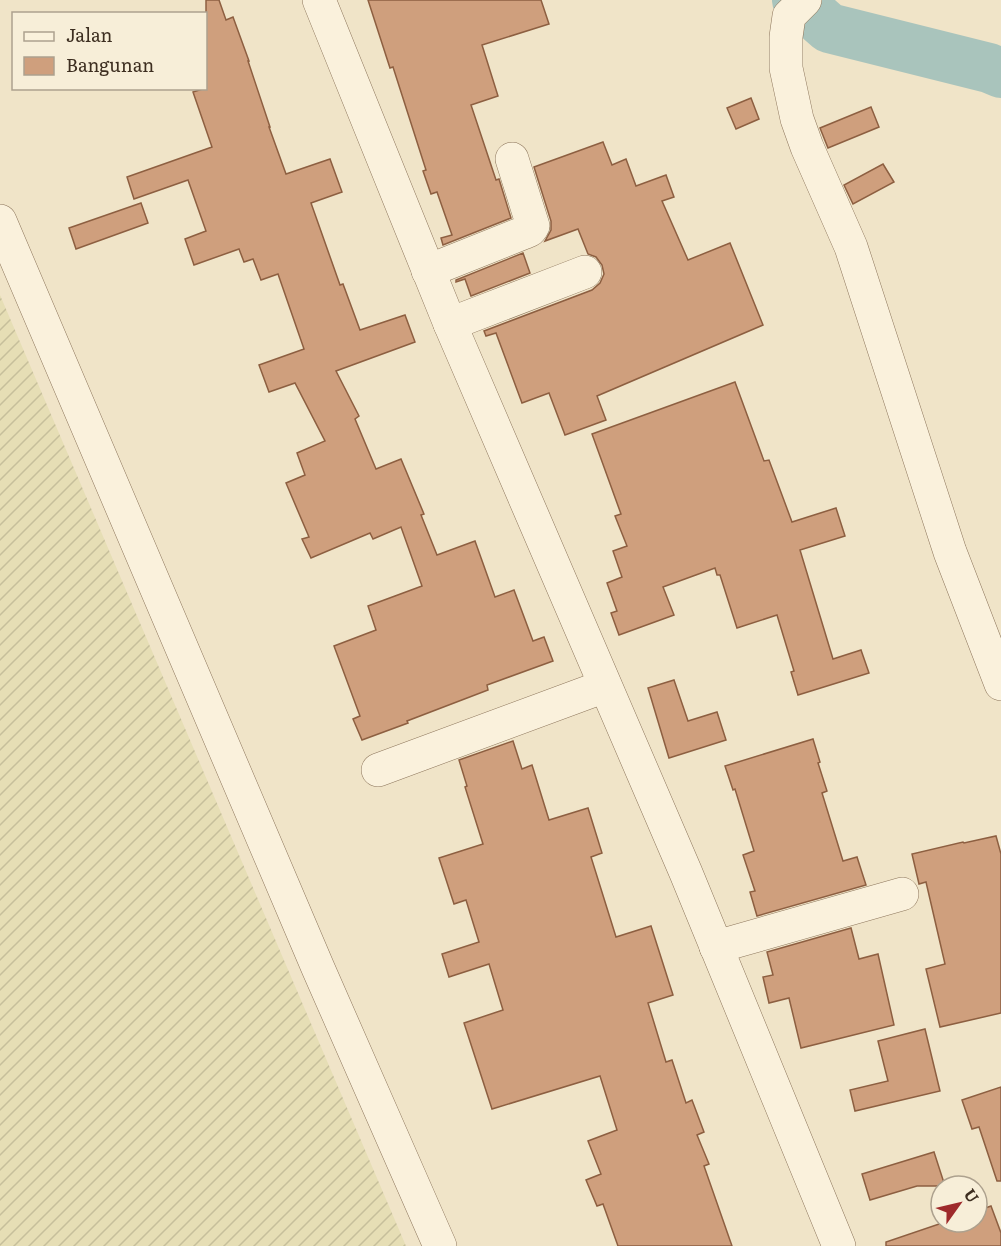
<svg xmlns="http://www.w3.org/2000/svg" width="1001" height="1246" font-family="Literata,serif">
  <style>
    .farmland { fill: url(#farmland-furrows) }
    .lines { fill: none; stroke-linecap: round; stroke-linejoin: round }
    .river { stroke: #a9c4bc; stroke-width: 50 }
    .building { fill: #cf9f7d; stroke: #8d5f41; stroke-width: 1.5 }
    .minor-casing { stroke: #8d765c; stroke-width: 34 }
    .minor { stroke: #faf1dc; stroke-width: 33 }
  </style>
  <defs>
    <pattern id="farmland-furrows" width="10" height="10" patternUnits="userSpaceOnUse" patternTransform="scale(1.5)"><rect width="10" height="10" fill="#e6deb5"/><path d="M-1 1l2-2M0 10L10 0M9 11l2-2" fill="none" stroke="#c6bf9b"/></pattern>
  </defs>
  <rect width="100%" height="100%" fill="#f0e4c8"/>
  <!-- farmland -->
  <polygon class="farmland" points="0,295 406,1246 0,1246"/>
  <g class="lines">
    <!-- river -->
    <polyline class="river" points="797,0 829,28 989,68 1001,73"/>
  </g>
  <!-- building -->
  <g class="building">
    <polygon points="206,0 219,0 226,20 233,17 249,61 248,61 270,127 269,127 286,174 330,159 342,192 311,203 340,285 343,284 360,330 405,315 415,342 336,371 359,416 355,419 376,469 401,459 424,514 421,515 437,555 475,541 495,597 514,590 533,641 544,637 553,661 487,685 488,690 407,721 408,723 362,740 353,719 360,716 334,646 376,630 368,606 422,586 401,527 373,539 370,533 311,558 302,539 309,537 286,483 305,475 297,453 325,441 295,383 269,392 259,365 304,349 278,274 261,280 253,259 244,262 239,249 194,265 185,239 206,231 188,180 134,199 127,177 212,147 193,92 206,88"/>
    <polygon points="368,0 541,0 549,24 482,45 498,96 471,105 496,180 499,179 511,218 443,245 441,238 452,235 437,192 431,194 423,171 426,170 393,67 390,68"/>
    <polygon points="751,98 759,119 736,129 727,108"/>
    <polygon points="871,107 879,127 828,148 820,128"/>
    <polygon points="603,142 612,165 626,159 636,186 666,175 674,197 662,201 688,260 730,243 763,325 597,396 606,420 565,435 549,393 522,403 496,333 486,336 484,331 592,290 600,283 604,274 602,265 596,257 588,254 578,229 545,241 551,230 551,221 534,167"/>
    <polygon points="883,164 894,182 853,204 844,185"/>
    <polygon points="141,203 148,223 76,249 69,228"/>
    <polygon points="523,253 530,273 471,296 465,279 456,282 456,280"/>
    <polygon points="735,382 764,461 769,460 792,522 836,508 845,536 800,550 833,659 861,650 869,673 798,695 791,672 794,671 777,615 737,628 720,575 717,575 715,568 663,587 674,615 619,635 611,613 617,611 607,583 622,577 613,551 627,546 615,516 621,514 592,434"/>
    <polygon points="674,680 688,721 717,712 726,740 669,758 648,688"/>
    <polygon points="813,739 820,762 818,763 827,791 822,793 843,861 857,857 866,885 757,916 750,892 755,891 743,855 754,851 735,789 733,790 725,766"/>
    <polygon points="513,741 522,769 532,765 549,820 588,808 602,853 591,857 616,937 651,926 673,995 648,1003 666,1062 672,1060 686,1103 692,1100 704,1132 697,1135 709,1164 704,1166 732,1246 618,1246 603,1204 597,1206 586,1180 601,1174 588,1141 617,1130 600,1076 492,1109 464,1023 503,1010 489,964 449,977 442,954 479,942 466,900 454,904 439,858 483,844 465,787 467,786 459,760"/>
    <polygon points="996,836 1001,854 1001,1013 940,1027 926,969 945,964 926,882 919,884 912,854 963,842 964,843"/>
    <polygon points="851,928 859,959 878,954 894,1025 801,1048 789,998 769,1003 763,977 773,975 767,952"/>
    <polygon points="925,1029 940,1091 855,1111 850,1090 888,1081 878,1041"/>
    <polygon points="1001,1087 1001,1181 997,1181 979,1127 972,1129 962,1100"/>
    <polygon points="934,1152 945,1186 917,1186 870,1200 862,1174"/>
    <polygon points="991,1206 1001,1233 1001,1246 886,1246 886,1242 945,1222 977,1222 977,1211"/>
  </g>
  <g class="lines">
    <defs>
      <g id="minor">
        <polyline points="319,0 450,324 686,873 839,1246"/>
        <polyline points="805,0 789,16 786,37 786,68 797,119 807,147 851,247 950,552 1001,684"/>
        <polyline points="0,221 318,968 440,1246"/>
        <polyline points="428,271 523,233 530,230 533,226 512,159"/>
        <polyline points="450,324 585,272"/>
        <polyline points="378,770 605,686"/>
        <polyline points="716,947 902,894"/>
      </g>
    </defs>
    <!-- minor casing -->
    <use href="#minor" class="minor-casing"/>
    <!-- minor -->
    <use href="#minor" class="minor"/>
  </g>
  <!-- legend -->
  <rect x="12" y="12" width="195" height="78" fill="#f7eed8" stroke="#ada18e" stroke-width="1.5"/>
  <rect x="24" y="32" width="30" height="9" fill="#faf1dc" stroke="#ada18e" stroke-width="1.5"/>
  <text x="66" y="42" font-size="18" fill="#3d2e20">Jalan</text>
  <rect x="24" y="57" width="30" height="18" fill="#cf9f7d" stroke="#ada18e" stroke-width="1.5"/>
  <text x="66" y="72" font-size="18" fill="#3d2e20">Bangunan</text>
  <!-- north arrow -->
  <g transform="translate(959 1204) rotate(56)"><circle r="28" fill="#f7eed8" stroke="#ada18e" stroke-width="1.5"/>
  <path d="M0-4.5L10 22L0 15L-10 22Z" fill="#9e2a2b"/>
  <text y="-9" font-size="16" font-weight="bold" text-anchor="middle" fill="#3d2e20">U</text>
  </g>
</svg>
